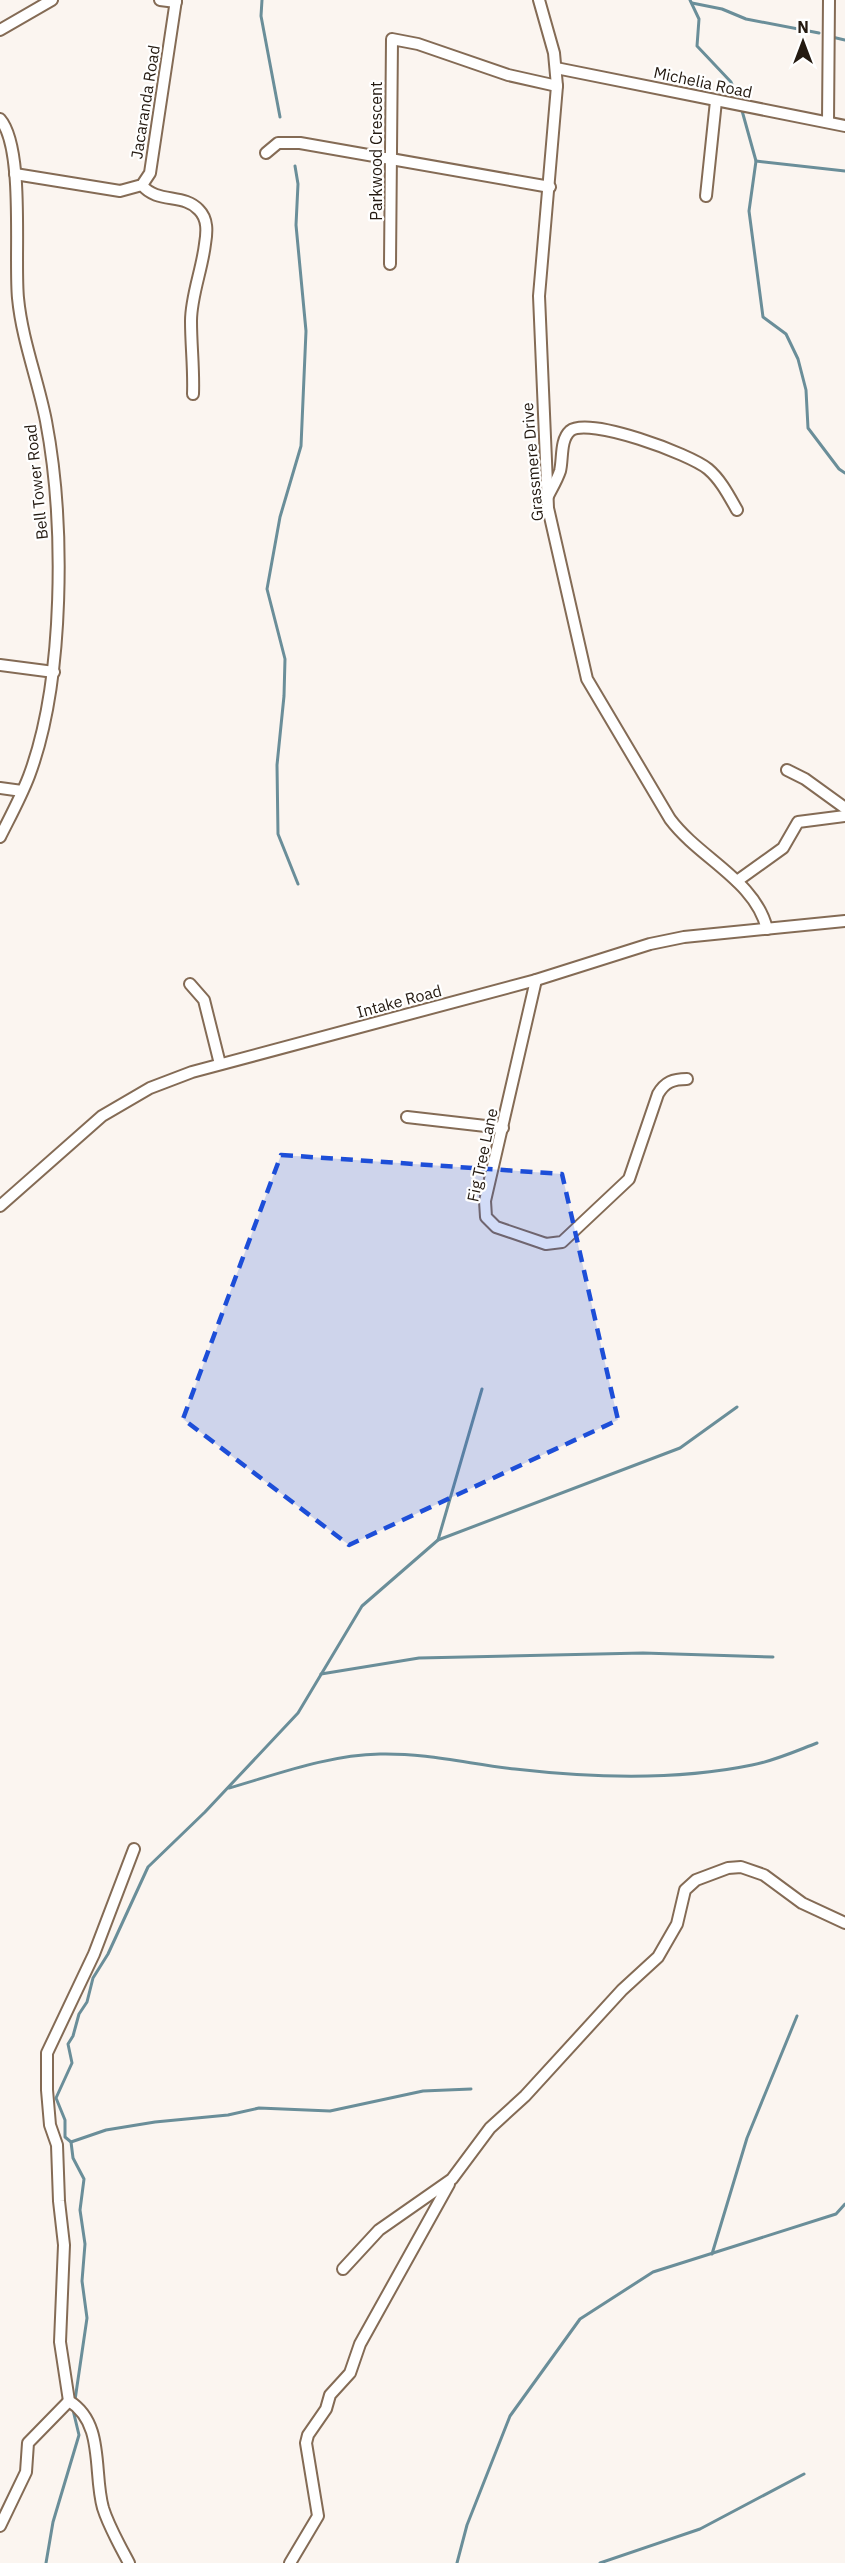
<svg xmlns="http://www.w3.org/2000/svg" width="845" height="2563" font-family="'IBM Plex Sans',sans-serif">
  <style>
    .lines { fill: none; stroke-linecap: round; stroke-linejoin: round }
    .stream { stroke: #6a8e99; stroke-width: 3 }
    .minor-casing { stroke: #846b55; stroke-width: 14 }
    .minor { stroke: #fff; stroke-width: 10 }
    .marked { fill: #1d4ed8; fill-opacity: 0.2; stroke: #1d4ed8; stroke-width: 4.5; stroke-dasharray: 12 8; stroke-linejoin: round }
    .labels { text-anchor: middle; stroke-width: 4.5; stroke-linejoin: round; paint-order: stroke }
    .street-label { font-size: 16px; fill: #241a11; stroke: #fff }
  </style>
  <rect width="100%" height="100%" fill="#fbf5f0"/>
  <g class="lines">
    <!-- stream -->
    <g class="stream">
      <polyline points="262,0 261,16 280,117"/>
      <polyline points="690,0 699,19 697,46 731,82 739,101"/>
      <polyline points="692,3 722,9 746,19 819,33"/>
      <polyline points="832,37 845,40"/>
      <polyline points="741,107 756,161 749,211 763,317 786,334 798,359 806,390 808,428 839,469 845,473"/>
      <polyline points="756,161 845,171"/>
      <polyline points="295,166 298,184 296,225 306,331 301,446 280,517 267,589 285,659 284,696 277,765 278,834 298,884"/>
      <polyline points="438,1540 482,1389"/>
      <polyline points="321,1674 419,1658 643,1653 773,1657"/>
      <path d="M229,1788C278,1774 328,1755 380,1754C426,1753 470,1764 515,1769C593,1778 675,1781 752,1765C774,1761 796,1751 817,1743"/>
      <polyline points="71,2142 106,2130 155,2122 228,2115 259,2108 330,2111 423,2091 471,2089"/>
      <polyline points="712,2254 747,2138 797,2016"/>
      <polyline points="75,2400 87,2318 82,2281 85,2244 80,2210 84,2179 73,2158 71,2142 65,2137 65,2120 56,2098 72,2063 68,2044 73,2036 79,2014 87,2002 93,1978 108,1954 148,1867 205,1812 298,1713 362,1606 438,1540 680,1448 737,1407"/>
      <polyline points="46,2563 53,2522 79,2435 73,2410"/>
      <polyline points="457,2563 467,2525 510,2416 580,2319 653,2272 836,2214 845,2204"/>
      <polyline points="600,2563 700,2529 804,2474"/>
    </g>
    <defs>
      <g id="minor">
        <polyline points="160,0 176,2"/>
        <path d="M539,0L554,53L557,86L539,296L548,508L587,679L670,819C700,859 755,880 767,929"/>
        <polyline points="0,30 52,0"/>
        <polyline points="556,68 845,126"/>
        <path d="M0,119C25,148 14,258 18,298C22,340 38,380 46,421C65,521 65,680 29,776C21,797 10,817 0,837"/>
        <polyline points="828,122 829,0"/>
        <polyline points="266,153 278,143 300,143 550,187"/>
        <polyline points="15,174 120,191 142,185 150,173 176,0"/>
        <path d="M142,185C157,204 184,193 199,210C208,219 207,232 205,244C202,270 191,296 191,321C191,346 194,369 193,394"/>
        <polyline points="706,196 716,101"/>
        <polyline points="390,264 392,39 418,44 508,75 557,86"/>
        <path d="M548,496C552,488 557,480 560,471C563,459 560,440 570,431C588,416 690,454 708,469C721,480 729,496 737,510"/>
        <polyline points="0,665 54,672"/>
        <polyline points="787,770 805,779 845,808"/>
        <polyline points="0,788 22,791"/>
        <polyline points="737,881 783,848 798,822 845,816"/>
        <path d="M536,980L485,1201L486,1217L496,1227L546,1244L562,1242L629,1179L658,1094C665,1082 673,1079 687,1079"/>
        <polyline points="190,984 204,1000 220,1064"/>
        <polyline points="407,1117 503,1128"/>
        <polyline points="0,1206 102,1116 150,1088 192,1072 536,980 650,944 684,937 845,921"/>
        <polyline points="343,2269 379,2230 452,2179 490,2128 525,2096 622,1990 658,1957 677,1924 685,1890 696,1880 728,1868 741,1867 764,1875 802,1903 845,1923"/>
        <polyline points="0,2526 26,2472 28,2443 69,2401"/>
        <path d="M129,2563C120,2546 109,2527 103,2508C93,2473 105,2423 69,2401L60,2342L64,2245L59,2201L57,2145L50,2125L47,2090V2053L94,1954L134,1849"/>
        <polyline points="290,2563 318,2516 306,2443 308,2435 326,2409 330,2395 350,2373 360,2344 449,2184"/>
      </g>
    </defs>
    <!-- minor casing -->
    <use href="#minor" class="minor-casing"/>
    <!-- minor -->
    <use href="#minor" class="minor"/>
  </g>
  <!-- marked area -->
  <path class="marked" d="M281,1155L562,1174L618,1420L349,1545L183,1419Z"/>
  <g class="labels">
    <!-- street labels -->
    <g class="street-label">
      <text transform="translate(703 82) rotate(12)" y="6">Michelia Road</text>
      <text transform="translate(145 102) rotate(-81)" y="6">Jacaranda Road</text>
      <text transform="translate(376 151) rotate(-90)" y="6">Parkwood Crescent</text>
      <text transform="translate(532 462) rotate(-95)" y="6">Grassmere Drive</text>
      <text transform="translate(36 482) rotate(-96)" y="6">Bell Tower Road</text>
      <text transform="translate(399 1001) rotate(-15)" y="6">Intake Road</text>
      <text transform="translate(482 1155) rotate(-78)" y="6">Fig Tree Lane</text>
    </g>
  </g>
  <!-- north arrow -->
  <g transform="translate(803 42)" stroke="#ffffff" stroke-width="4.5" paint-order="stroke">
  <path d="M0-4.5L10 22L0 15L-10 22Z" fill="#241a11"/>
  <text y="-9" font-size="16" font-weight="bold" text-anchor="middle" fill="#241a11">N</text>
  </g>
</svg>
